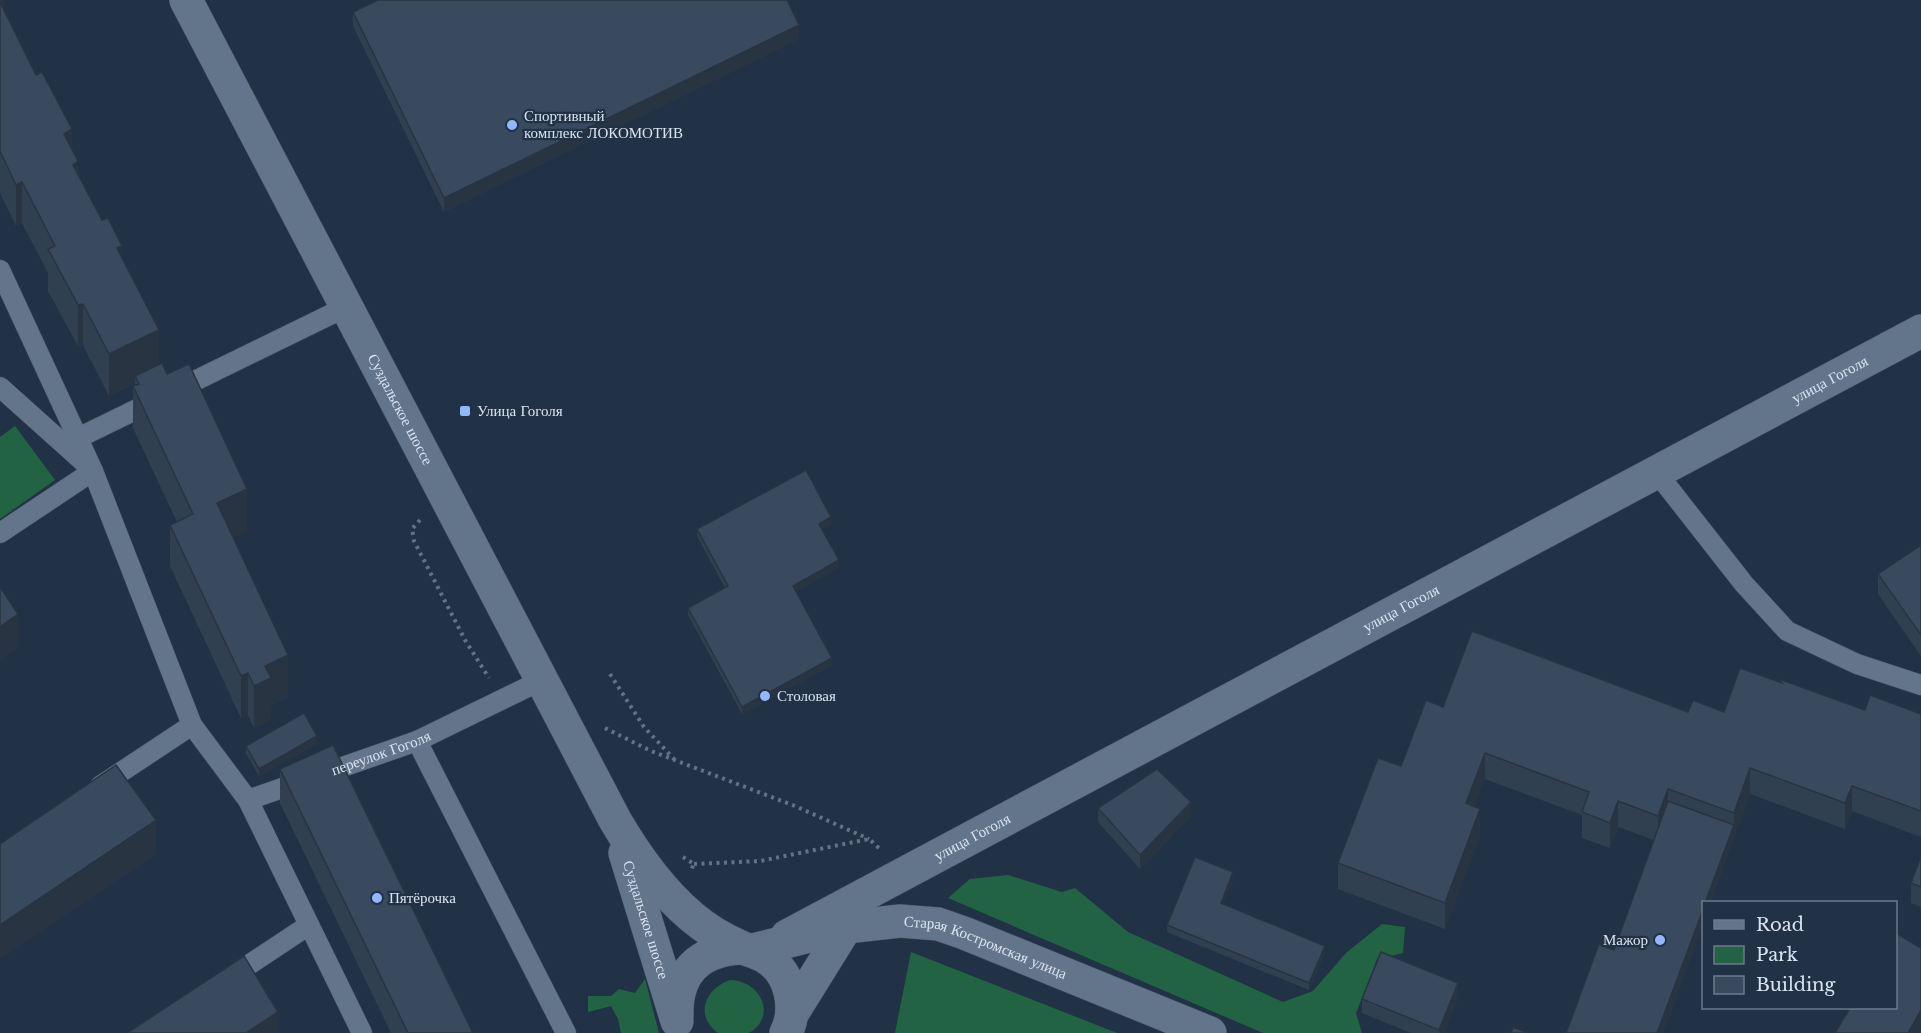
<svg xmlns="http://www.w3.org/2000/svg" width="1921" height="1033" font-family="'Libre Baskerville',serif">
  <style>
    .green { fill: #226344 }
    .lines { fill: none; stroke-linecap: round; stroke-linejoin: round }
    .service-casing { stroke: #414f5e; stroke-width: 21 }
    .minor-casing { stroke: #414f5e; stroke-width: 34 }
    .tertiary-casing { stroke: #414f5e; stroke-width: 34 }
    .secondary-casing { stroke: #414f5e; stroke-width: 34 }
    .path { stroke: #647284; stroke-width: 4; stroke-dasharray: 3 4.5; stroke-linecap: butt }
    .service { stroke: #63758b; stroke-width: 20 }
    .minor { stroke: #63758b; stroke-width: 33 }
    .tertiary { stroke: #63758b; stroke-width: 33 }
    .secondary { stroke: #63758b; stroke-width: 33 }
    .wall { fill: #314051 }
    .shaded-wall { fill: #283442 }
    .building { fill: #394a5e; stroke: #283442; stroke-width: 1.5 }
    .poi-dot { fill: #91b8fd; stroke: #223246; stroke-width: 2 }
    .labels { text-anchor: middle; stroke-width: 4.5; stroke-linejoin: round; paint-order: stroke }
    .poi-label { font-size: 15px; fill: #dae4f1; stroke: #223246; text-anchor: start }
    .street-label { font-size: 15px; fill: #dae4f1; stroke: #223246 }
  </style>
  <rect width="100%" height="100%" fill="#223246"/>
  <!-- green -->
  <g class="green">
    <polygon points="15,426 55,480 0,519 0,437"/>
    <polygon points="1008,875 1062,892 1075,888 1128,932 1283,1002 1313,991 1346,953 1382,924 1405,927 1403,953 1377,959 1356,1013 1362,1033 1263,1033 948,898 970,879"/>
    <polygon points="911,952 1117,1033 895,1033"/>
    <polygon points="645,979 659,1033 621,1033 618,1019 611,1006 588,1012 588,996 611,996 619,989 635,993"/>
    <path d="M730,980C762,981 777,1017 749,1033H718C694,1015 705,989 730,980Z"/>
  </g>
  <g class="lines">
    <defs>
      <g id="service">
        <polyline points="0,270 93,471 192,725"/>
        <polyline points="0,387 87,465"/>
        <polyline points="78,438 346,307"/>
        <polyline points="1657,473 1744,584 1787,631 1857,664 1921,685"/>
        <polyline points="0,533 93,471"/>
        <polyline points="417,741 566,1033"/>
        <path id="s1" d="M100,786L192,725L248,800L417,741L542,680"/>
        <polyline points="248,800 362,1033"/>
        <polyline points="229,978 309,925"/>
      </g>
      <g id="minor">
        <path id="s2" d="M787,936L1921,331"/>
      </g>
      <g id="tertiary">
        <path id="s3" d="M753,950L846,927L900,921L938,924L964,933L1210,1033"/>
        <polyline points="792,1014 846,927"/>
      </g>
      <g id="secondary">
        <path id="s4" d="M186,0L615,820C636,856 660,890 692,917C705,928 723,939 739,946C748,951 759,952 768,959C791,974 798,1009 786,1033"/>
        <path id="s5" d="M625,853L677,1021"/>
        <path d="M677,1015C676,973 699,950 741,948"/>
      </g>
    </defs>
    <!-- service casing -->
    <use href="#service" class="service-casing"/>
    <!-- minor casing -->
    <use href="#minor" class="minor-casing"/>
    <!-- tertiary casing -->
    <use href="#tertiary" class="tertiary-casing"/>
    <!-- secondary casing -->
    <use href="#secondary" class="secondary-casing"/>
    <!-- path -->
    <g class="path">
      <polyline points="420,520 412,529 414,541 465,640 489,678"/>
      <polyline points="610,674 644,727 674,759"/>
      <polyline points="605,728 651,751 795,806 869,839"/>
      <polyline points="683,857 694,864 691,870"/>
      <polyline points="694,864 760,861 869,839 880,849"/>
    </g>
    <!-- service -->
    <use href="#service" class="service"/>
    <!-- minor -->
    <use href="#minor" class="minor"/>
    <!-- tertiary -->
    <use href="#tertiary" class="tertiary"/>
    <!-- secondary -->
    <use href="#secondary" class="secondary"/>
  </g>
  <!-- wall -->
  <g class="wall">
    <polygon points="0,0 4,0 4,10 72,149 78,175 122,259 159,365 247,531 233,537 288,697 271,705 271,720 254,728 248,715 241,718 170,566 170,525 177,522 133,428 133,386 135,385 135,383 109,396 83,345 78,346 48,291 48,273 22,223 16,226 0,193"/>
    <polygon points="353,12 799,39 444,212 353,26"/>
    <polygon points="831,524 822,529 839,568 796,591 832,665 742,714 688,615 688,608 725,588 697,536 697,529"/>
    <polygon points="1921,545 1921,656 1878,594 1878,574"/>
    <polygon points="1779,679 1865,710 1921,714 1921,837 1852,811 1845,829 1750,794 1710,903 1704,903 1704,921 1663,1033 1566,1033 1614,950 1654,840 1618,827 1610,848 1582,838 1582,815 1485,779 1474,806 1480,835 1445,929 1338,889 1338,863 1401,766 1443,707 1724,712 1779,682"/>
    <polygon points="317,744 259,776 246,753 246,746"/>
    <polygon points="280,769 473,1033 391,1033 280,803"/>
    <polygon points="1098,808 1191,816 1140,869 1098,822"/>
    <polygon points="1921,856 1921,907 1911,903 1911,883"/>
    <polygon points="1233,880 1223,904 1325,953 1309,990 1167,932 1167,925"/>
    <polygon points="1458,997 1444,1033 1411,1033 1362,1013 1362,999"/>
  </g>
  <!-- shaded-wall -->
  <g class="shaded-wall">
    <polygon points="0,0 4,0 4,35 0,36"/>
    <polygon points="799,25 799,39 444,212 444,198"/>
    <polygon points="72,129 72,171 64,134"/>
    <polygon points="78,161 78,203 73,165"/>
    <polygon points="22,182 22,223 16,226 16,185"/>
    <polygon points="122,246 122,288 117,248"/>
    <polygon points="83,304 83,345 78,346 78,305"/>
    <polygon points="159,330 159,371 135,376 135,383 109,396 109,354"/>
    <polygon points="247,489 247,531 217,545 217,503"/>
    <polygon points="831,517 831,524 819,531 819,524"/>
    <polygon points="839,560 839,568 793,593 793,586"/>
    <polygon points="18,614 18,648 0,661 0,627"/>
    <polygon points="288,655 288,697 271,705 271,720 254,728 254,686 265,666"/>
    <polygon points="832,658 832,665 742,714 742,707"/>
    <polygon points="248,673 248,715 241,718 241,676"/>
    <polygon points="317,736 317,744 259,776 259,769"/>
    <polygon points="1485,753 1485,779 1466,829 1466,803"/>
    <polygon points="1750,768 1750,794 1710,903 1705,903 1734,825 1734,813"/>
    <polygon points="1852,786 1852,811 1845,829 1845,803"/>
    <polygon points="1668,789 1668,815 1658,842 1658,816"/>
    <polygon points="1618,801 1618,827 1610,848 1610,823"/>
    <polygon points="1191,802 1191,816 1140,869 1140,855"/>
    <polygon points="1480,809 1480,835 1445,929 1445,903"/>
    <polygon points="156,820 156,854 0,959 0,925"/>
    <polygon points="1233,872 1233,880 1221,910 1221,903"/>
    <polygon points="1704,907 1704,921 1663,1033 1657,1033"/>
    <polygon points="1325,946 1325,953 1309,990 1309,983"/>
    <polygon points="1458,983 1458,997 1444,1033 1439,1033 1439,1030"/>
    <polygon points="1921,1010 1921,1030 1919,1033 1908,1033"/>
    <polygon points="278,1012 278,1033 246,1033"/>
  </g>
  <!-- building -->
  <g class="building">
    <polygon points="378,0 787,0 799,25 444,198 353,12"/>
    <polygon points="0,2 36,75 42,72 72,129 64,134 78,161 73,165 102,220 108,218 122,246 117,248 159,330 109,354 83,304 78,305 48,249 55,246 22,182 16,185 0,151"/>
    <polygon points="162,363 167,374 189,364 247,489 217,503 288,655 265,666 271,678 254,686 248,673 241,676 170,525 193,514 133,386 139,384 135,376"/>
    <polygon points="806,470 831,517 819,524 839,560 793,586 832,658 742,707 688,608 728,586 697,529"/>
    <polygon points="1921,545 1921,635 1878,574"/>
    <polygon points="0,587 18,614 0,627"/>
    <polygon points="1472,631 1688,712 1693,700 1724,712 1740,668 1782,683 1779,679 1865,710 1870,695 1921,714 1921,811 1852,786 1845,803 1750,768 1734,813 1668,789 1658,816 1618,801 1610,823 1582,812 1589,792 1485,753 1466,803 1480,809 1445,903 1338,863 1378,758 1401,766 1426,700 1443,707"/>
    <polygon points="304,713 317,736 259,769 246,746"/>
    <polygon points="333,745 473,1033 408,1033 280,769"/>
    <polygon points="116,765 156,820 0,925 0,844"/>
    <polygon points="1157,769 1191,802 1140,855 1098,808"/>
    <polygon points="1668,801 1734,825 1705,903 1704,903 1704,907 1657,1033 1566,1033 1599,944 1614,950"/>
    <polygon points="1921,856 1921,887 1911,883"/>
    <polygon points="1195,857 1233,872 1221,903 1325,946 1309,983 1167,925"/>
    <polygon points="1896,933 1921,948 1921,1010 1908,1033 1835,1033 1850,1008 1896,1008"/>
    <polygon points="1381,952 1458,983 1439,1030 1362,999"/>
    <polygon points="244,956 278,1012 246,1033 127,1033"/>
    <polygon points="1513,1027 1528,1033 1511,1033"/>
  </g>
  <!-- markers -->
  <g class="poi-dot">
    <circle cx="512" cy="125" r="6"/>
    <rect x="459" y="405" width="12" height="12" rx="3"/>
    <circle cx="765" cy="696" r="6"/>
    <circle cx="377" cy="898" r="6"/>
    <circle cx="1660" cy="940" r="6"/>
  </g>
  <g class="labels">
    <!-- poi labels -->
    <g class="poi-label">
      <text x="524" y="121">Спортивный<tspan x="524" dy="17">комплекс ЛОКОМОТИВ</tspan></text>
      <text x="477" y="416">Улица Гоголя</text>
      <text x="777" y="701">Столовая</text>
      <text x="389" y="903">Пятёрочка</text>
      <text x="1648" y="945" text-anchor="end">Мажор</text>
    </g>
    <!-- street labels -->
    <g class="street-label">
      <text dy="5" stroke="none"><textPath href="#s2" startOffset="1182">улица Гоголя</textPath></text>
      <text dy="5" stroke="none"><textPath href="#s4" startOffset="462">Суздальское шоссе</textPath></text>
      <text dy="5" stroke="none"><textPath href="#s2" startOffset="696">улица Гоголя</textPath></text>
      <text dy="5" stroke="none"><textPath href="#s1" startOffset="345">переулок Гоголя</textPath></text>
      <text dy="5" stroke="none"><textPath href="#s2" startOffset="210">улица Гоголя</textPath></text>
      <text dy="5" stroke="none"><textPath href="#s5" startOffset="70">Суздальское шоссе</textPath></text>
      <text dy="5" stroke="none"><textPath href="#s3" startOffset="240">Старая Костромская улица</textPath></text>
    </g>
  </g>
  <!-- legend -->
  <rect x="1702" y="901" width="195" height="108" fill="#223246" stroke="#6c798a" stroke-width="1.5"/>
  <rect x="1714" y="920" width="30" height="9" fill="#63758b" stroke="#6c798a" stroke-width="1.5"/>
  <text x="1756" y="931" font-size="18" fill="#dae4f1">Road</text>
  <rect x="1714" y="946" width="30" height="18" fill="#226344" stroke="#6c798a" stroke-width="1.5"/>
  <text x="1756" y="961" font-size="18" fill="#dae4f1">Park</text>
  <rect x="1714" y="976" width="30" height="18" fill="#394a5e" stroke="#6c798a" stroke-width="1.5"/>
  <text x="1756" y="991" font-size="18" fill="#dae4f1">Building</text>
</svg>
